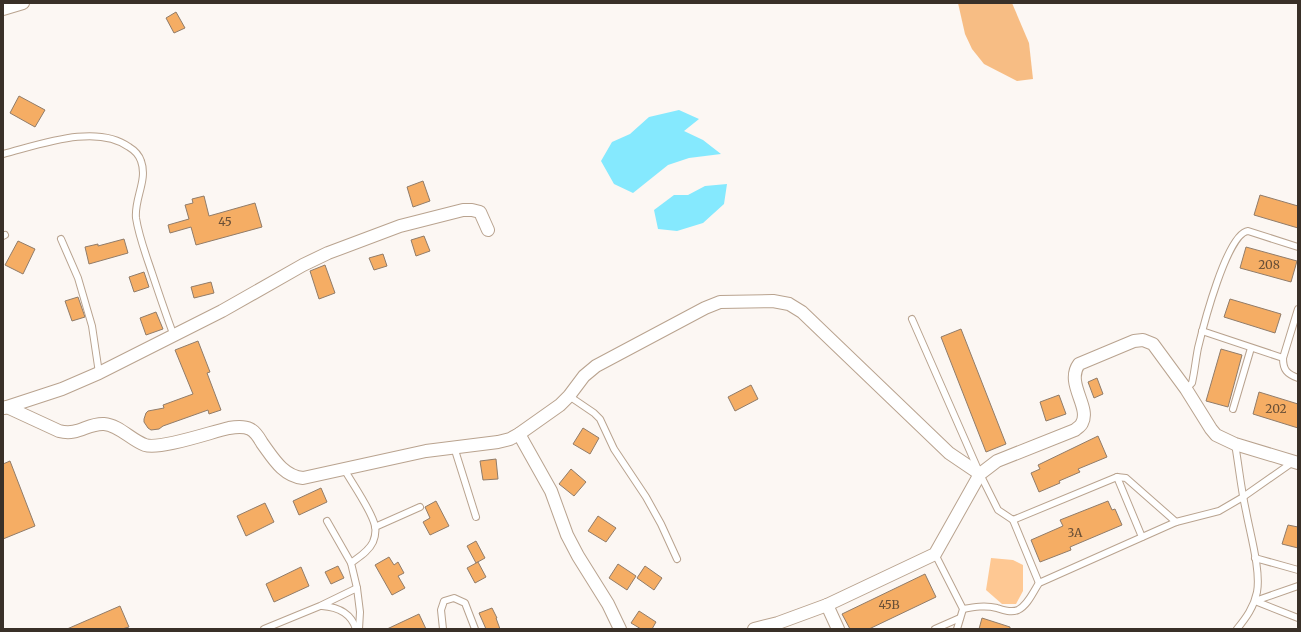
<svg xmlns="http://www.w3.org/2000/svg" width="1301" height="632" font-family="Merriweather,serif">
  <style>
    .green { fill: #fec893 }
    .forest { fill: #f7bd84 }
    .water { fill: #85e9fe }
    .building { fill: #f5ad64; stroke: #917c69 }
    .lines { fill: none; stroke-linecap: round; stroke-linejoin: round }
    .service-casing { stroke: #b9a38f; stroke-width: 8 }
    .minor-casing { stroke: #b9a38f; stroke-width: 14 }
    .service { stroke: #fff; stroke-width: 6 }
    .minor { stroke: #fff; stroke-width: 12 }
    .labels { text-anchor: middle; stroke-width: 3; stroke-linejoin: round; paint-order: stroke }
    .number-label { font-size: 12px; fill: #684f37 }
  </style>
  <rect width="100%" height="100%" fill="#fcf7f3"/>
  <!-- green -->
  <polygon class="green" points="991,558 1013,560 1023,565 1023,591 1016,604 1002,604 986,590"/>
  <!-- forest -->
  <polygon class="forest" points="958,3 1012,3 1029,43 1033,79 1017,81 984,64 972,49 965,34"/>
  <!-- water -->
  <g class="water">
    <polygon points="679,110 699,119 684,131 703,140 721,154 689,158 668,165 633,193 614,184 601,161 612,142 630,134 649,117"/>
    <polygon points="727,184 724,204 703,223 677,231 658,229 654,210 674,195 688,195 705,186"/>
  </g>
  <!-- building -->
  <g class="building">
    <polygon points="176,12 185,28 174,33 166,18"/>
    <polygon points="19,96 45,110 35,127 10,113"/>
    <polygon points="423,181 430,201 413,207 407,187"/>
    <polygon points="1260,195 1298,206 1298,228 1254,215"/>
    <polygon points="204,196 209,216 255,203 262,227 196,245 191,227 170,233 168,225 189,219 185,205 193,203 192,199"/>
    <polygon points="424,236 430,251 416,256 411,240"/>
    <polygon points="124,239 128,253 89,264 85,247 98,244 98,246"/>
    <polygon points="18,241 35,249 23,274 5,265"/>
    <polygon points="1246,247 1297,261 1291,282 1240,268"/>
    <polygon points="383,254 387,266 374,270 369,258"/>
    <polygon points="325,265 335,293 319,299 310,271"/>
    <polygon points="144,272 149,287 134,292 129,277"/>
    <polygon points="211,282 214,293 194,298 191,287"/>
    <polygon points="78,297 85,317 72,321 65,301"/>
    <polygon points="1230,299 1281,314 1275,333 1224,317"/>
    <polygon points="156,312 163,329 146,335 140,318"/>
    <polygon points="961,329 1006,444 986,452 941,337"/>
    <polygon points="198,341 210,372 207,373 221,410 209,414 208,410 163,426 159,429 151,430 148,428 144,422 144,419 146,413 148,411 164,408 163,405 193,394 175,350"/>
    <polygon points="1221,349 1242,355 1228,407 1206,401"/>
    <polygon points="1097,378 1103,394 1094,398 1088,382"/>
    <polygon points="751,385 758,399 735,411 728,397"/>
    <polygon points="1259,392 1298,404 1298,428 1253,414"/>
    <polygon points="1059,395 1066,414 1046,421 1040,402"/>
    <polygon points="583,428 599,438 590,454 573,444"/>
    <polygon points="1098,436 1107,457 1078,469 1080,472 1059,481 1060,483 1039,492 1031,473 1040,469 1038,465"/>
    <polygon points="496,459 498,479 483,480 480,461"/>
    <polygon points="10,461 35,526 3,539 3,464"/>
    <polygon points="571,469 586,482 574,496 559,484"/>
    <polygon points="321,488 327,502 299,515 293,501"/>
    <polygon points="436,501 449,526 430,535 423,522 430,518 425,507"/>
    <polygon points="1108,501 1112,510 1115,509 1122,525 1070,547 1071,550 1040,562 1031,540 1063,526 1060,520"/>
    <polygon points="265,503 274,522 246,536 237,516"/>
    <polygon points="598,516 616,528 606,542 588,531"/>
    <polygon points="1288,525 1298,527 1298,548 1282,544"/>
    <polygon points="476,541 485,558 476,563 467,546"/>
    <polygon points="389,557 394,565 398,562 404,573 398,576 405,588 392,595 375,565"/>
    <polygon points="478,562 486,577 475,583 467,568"/>
    <polygon points="618,564 636,576 627,590 609,578"/>
    <polygon points="338,566 344,578 331,584 325,572"/>
    <polygon points="645,566 662,578 654,590 637,578"/>
    <polygon points="301,567 309,586 274,602 266,584"/>
    <polygon points="925,574 936,597 869,629 850,629 842,614"/>
    <polygon points="120,606 129,627 122,629 67,629"/>
    <polygon points="492,608 497,618 496,618 500,629 486,629 479,613"/>
    <polygon points="639,611 656,622 652,629 641,629 631,623"/>
    <polygon points="419,614 426,629 387,629"/>
    <polygon points="982,618 1010,627 1010,629 979,629"/>
  </g>
  <g class="lines">
    <defs>
      <g id="service">
        <path d="M3,154C39,145 96,123 129,147C134,150 139,155 141,161C148,180 134,199 136,218C139,237 146,255 152,273C159,294 166,315 174,336"/>
        <polyline points="3,236 5,235"/>
        <polyline points="61,239 78,278 92,326 99,373"/>
        <path d="M1298,309L1283,358C1283,370 1287,374 1298,378"/>
        <polyline points="912,319 980,474 998,510 1013,520 1117,477 1126,478 1176,522"/>
        <polyline points="1202,331 1283,358"/>
        <path d="M1186,389L1192,383L1193,378C1195,368 1196,358 1198,348C1203,327 1227,233 1248,231L1298,247"/>
        <polyline points="569,396 594,413 600,419 614,449 646,497 661,524 677,559"/>
        <polyline points="1233,409 1251,348"/>
        <path d="M1235,444C1239,467 1241,489 1246,511C1250,533 1261,571 1257,592C1254,607 1246,618 1237,629"/>
        <polyline points="454,447 476,517"/>
        <path d="M344,469C352,483 372,511 375,526C376,531 375,537 373,542C369,551 359,557 351,563L357,588"/>
        <polyline points="1117,477 1142,537"/>
        <polyline points="1013,520 1039,583"/>
        <polyline points="327,521 351,563"/>
        <polyline points="375,527 420,507"/>
        <polyline points="935,554 963,609 957,629"/>
        <polyline points="1255,558 1298,570"/>
        <polyline points="1255,601 1298,618"/>
        <polyline points="1255,601 1298,586"/>
        <path d="M322,606C338,607 351,613 356,629"/>
        <path d="M963,609C974,607 985,605 997,608C1003,610 1011,613 1018,610C1028,605 1033,592 1039,583L1176,522L1219,511L1243,497L1293,462"/>
        <polyline points="264,629 320,606 357,588 360,612 359,629"/>
        <polyline points="443,629 441,610 444,601 454,598 465,603 475,629"/>
        <polyline points="935,629 960,618"/>
      </g>
      <g id="minor">
        <polyline points="3,9 23,3"/>
        <path d="M7,407L59,431C79,436 87,423 104,424C119,425 131,440 145,445C160,450 211,432 229,428C235,427 244,426 250,429C256,432 259,438 262,443C273,458 283,476 303,478L426,451L498,442L510,439L519,434L560,405L569,396L584,376L596,366L705,308L720,302L773,301L789,304L802,312L949,453L980,474"/>
        <polyline points="4,408 62,389 99,373 222,311 303,265 328,253 400,226 463,210 472,210 480,212 488,230"/>
        <polyline points="519,434 551,491 567,535 578,556 608,604 620,629"/>
        <polyline points="827,605 838,629"/>
        <path d="M754,629L778,623L827,605L935,554L980,474L997,461L1075,430C1077,428 1081,426 1082,423C1091,407 1065,383 1079,364L1134,341L1143,340L1153,344L1186,389L1211,429L1216,435L1235,444L1298,463"/>
      </g>
    </defs>
    <!-- service casing -->
    <use href="#service" class="service-casing"/>
    <!-- minor casing -->
    <use href="#minor" class="minor-casing"/>
    <!-- service -->
    <use href="#service" class="service"/>
    <!-- minor -->
    <use href="#minor" class="minor"/>
  </g>
  <g class="labels">
    <!-- number labels -->
    <g class="number-label">
      <text x="225" y="226">45</text>
      <text x="1269" y="269">208</text>
      <text x="1276" y="413">202</text>
      <text x="1075" y="537">3А</text>
      <text x="889" y="609">45В</text>
    </g>
  </g>
  <!-- border -->
  <rect width="1301" height="632" fill="none" stroke="#393028" stroke-width="8"/>
</svg>
